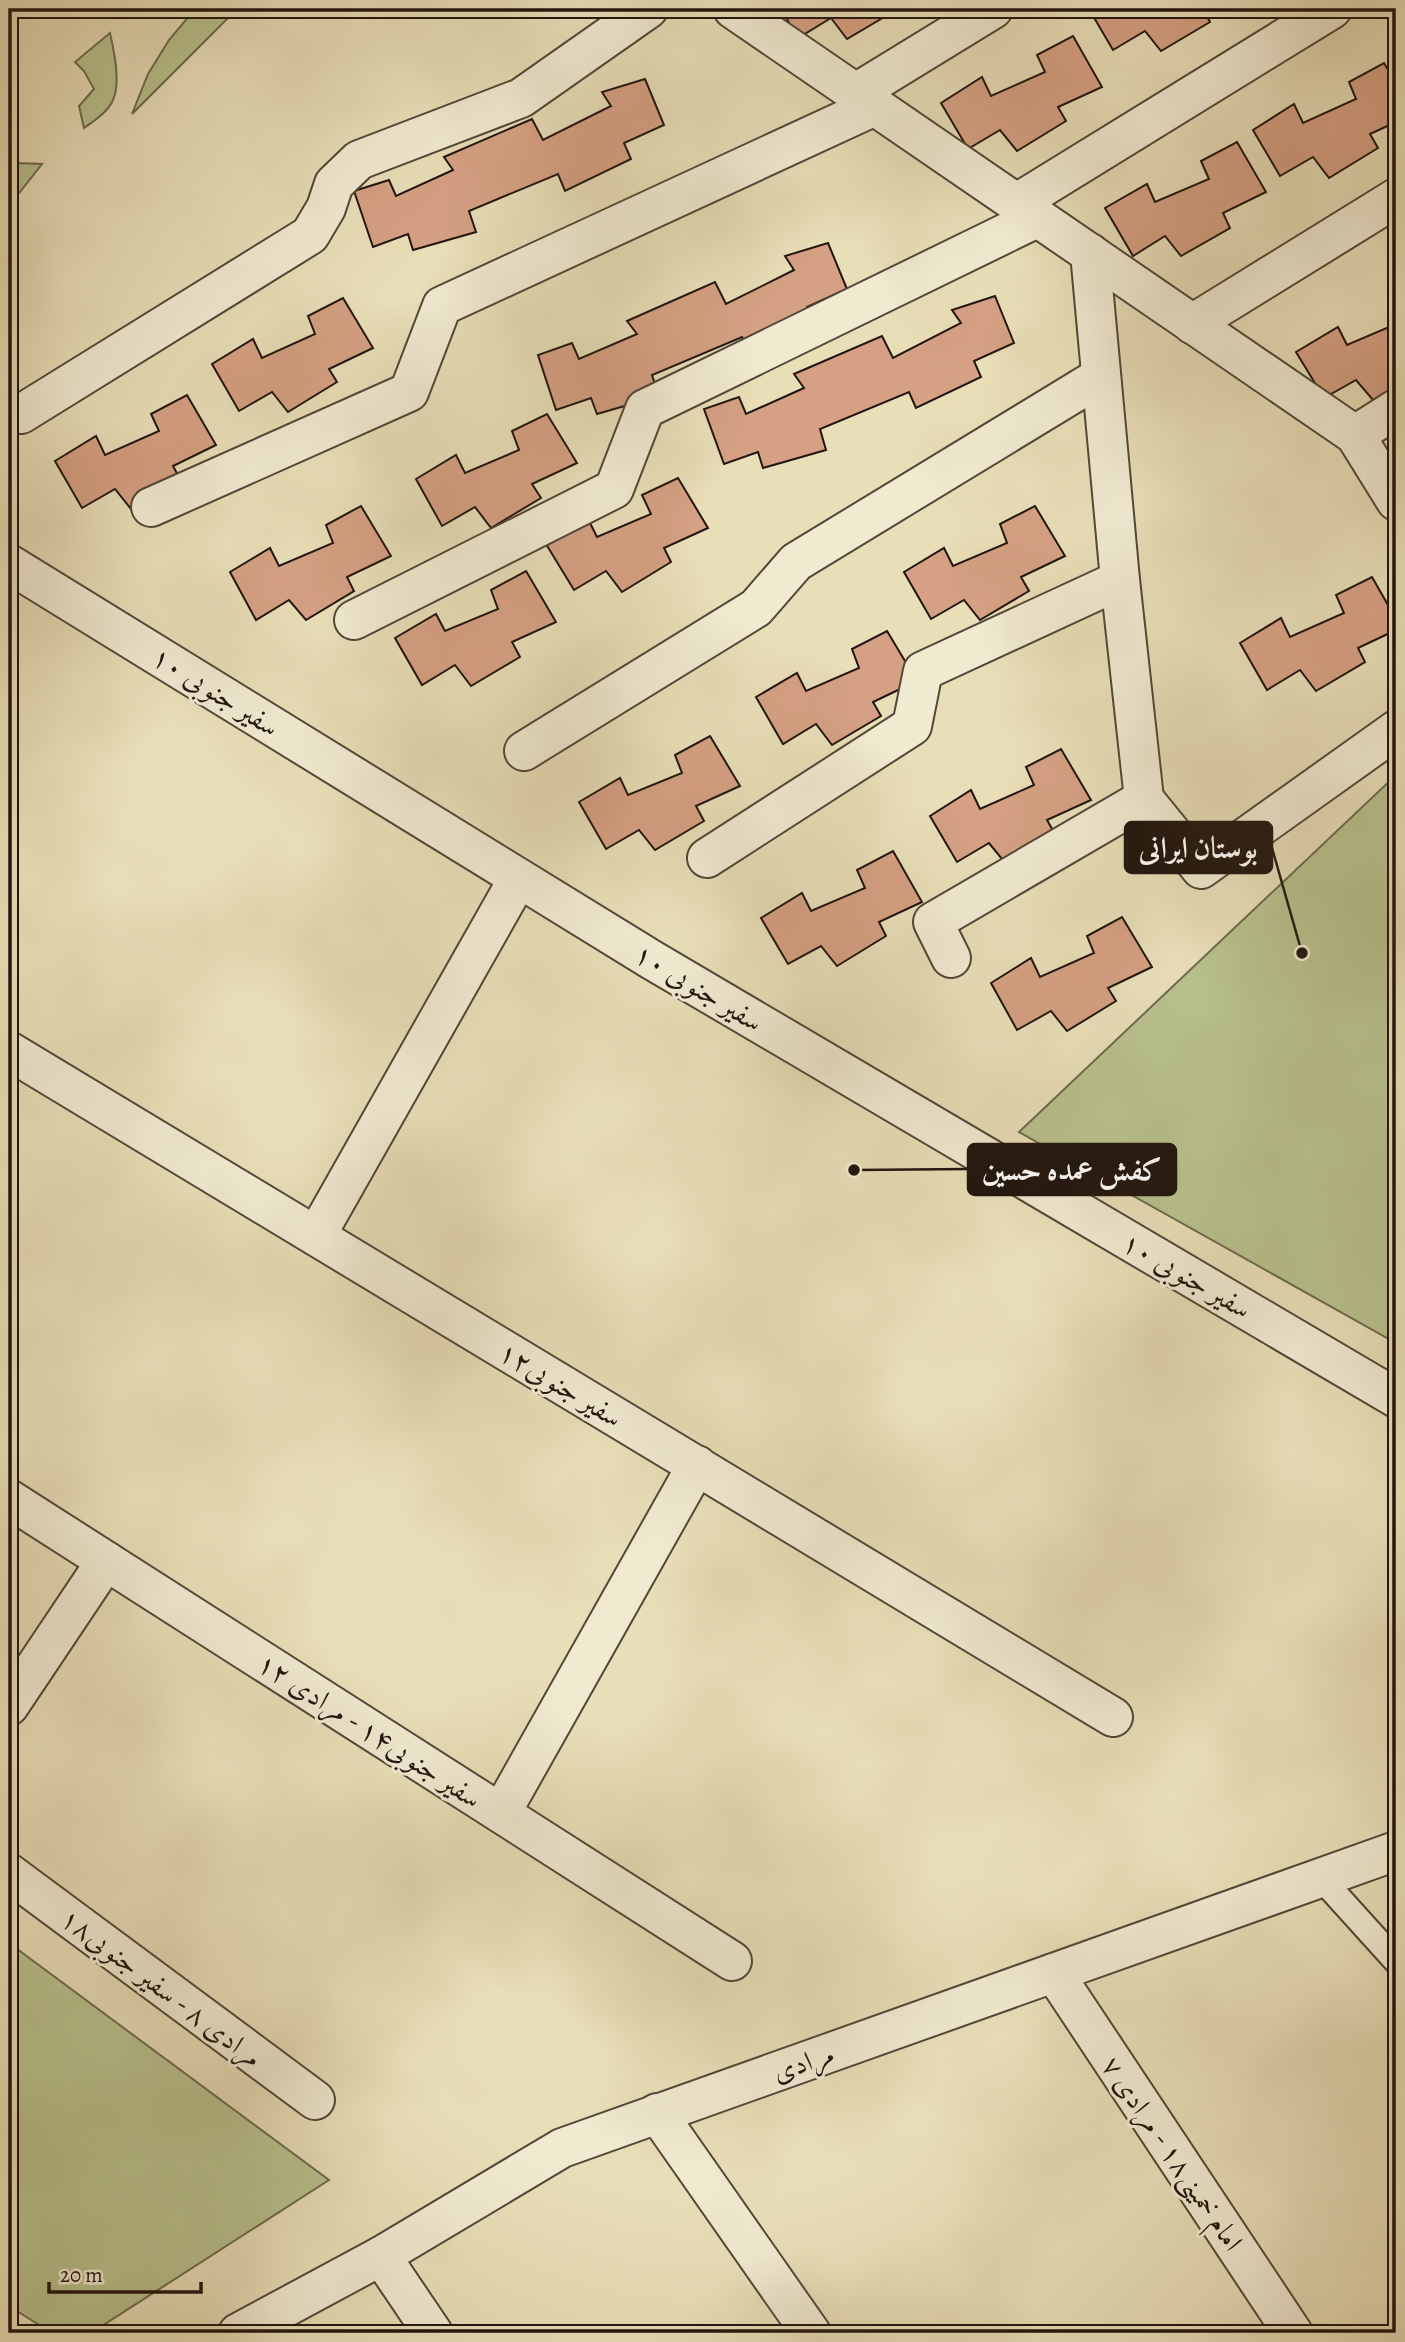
<svg xmlns="http://www.w3.org/2000/svg" width="1405" height="2342" font-family="Alegreya,Amiri,serif">
  <style>
    .green { fill: #b8c18d; stroke: #6c6b4e; stroke-width: 2 }
    .building { fill: #d5a083; stroke: #20150e; stroke-width: 2 }
    .lines { fill: none; stroke-linecap: round; stroke-linejoin: round }
    .service-casing { stroke: #524738; stroke-width: 28 }
    .minor-casing { stroke: #524738; stroke-width: 42 }
    .service { stroke: #f0ead1; stroke-width: 24 }
    .minor { stroke: #f0ead1; stroke-width: 38 }
    .labels { text-anchor: middle; stroke-width: 6; stroke-linejoin: round; paint-order: stroke }
    .street-label { font-size: 28px; fill: #20150e; stroke: #f0ead1 }
    .leader { fill: none; stroke: #20150e; stroke-width: 2.5 }
    .callout-dot { fill: #20150e; stroke: #f0ead1; stroke-width: 2.5 }
    .callout { fill: #20150e; stroke: #20150e; stroke-width: 2.5 }
    .callout-label { font-size: 30px; text-anchor: middle; font-weight: bold; fill: #fff }
  </style>
  <rect width="100%" height="100%" fill="#e8deb8"/>
  <filter id="stains"><feTurbulence type="fractalNoise" baseFrequency=".00286" numOctaves="4"/><feColorMatrix values="0 0 0 0 .2 0 0 0 0 .09 0 0 0 0 .02 0 0 0 .5 -.17"/></filter>
  <radialGradient id="worn" r=".72"><stop offset=".6" stop-color="#630" stop-opacity="0"/><stop offset="1" stop-color="#630" stop-opacity=".3"/></radialGradient>
  <!-- green -->
  <g class="green">
    <polygon points="195,9 237,9 132,114 148,74 169,40"/>
    <path d="M110,33C114,51 121,83 113,100C108,112 94,121 84,128L79,106L94,89L84,71L75,62Z"/>
    <polygon points="18,163 42,164 16,197 9,200 9,171"/>
    <polygon points="1396,775 1396,1343 1019,1132"/>
    <polygon points="9,1943 329,2180 91,2333 52,2333 9,2306"/>
  </g>
  <!-- building -->
  <g class="building">
    <polygon points="781,9 895,9 896,10 847,39 831,18 798,38"/>
    <polygon points="1089,9 1203,9 1210,22 1161,51 1145,31 1113,50"/>
    <polygon points="1073,36 1102,87 1058,107 1066,121 1017,151 1000,130 968,149 941,103 982,77 991,96 1045,72 1037,55"/>
    <polygon points="1384,63 1396,83 1396,122 1370,134 1378,148 1329,178 1313,157 1280,176 1253,130 1294,104 1303,123 1356,99 1349,82"/>
    <polygon points="645,79 664,125 624,143 631,159 565,191 558,174 469,211 476,232 413,250 408,234 373,247 354,191 389,180 396,196 453,170 444,157 532,119 543,140 611,106 602,92"/>
    <polygon points="1237,142 1266,192 1223,213 1230,228 1181,256 1165,236 1133,256 1105,208 1147,184 1155,202 1209,179 1201,161"/>
    <polygon points="828,243 847,289 807,307 814,323 749,354 742,337 652,375 659,396 597,414 591,398 556,410 538,355 572,343 579,359 637,334 627,321 715,282 726,304 794,270 785,256"/>
    <polygon points="995,296 1014,343 974,361 981,377 916,408 909,392 820,429 826,450 763,468 758,452 724,464 704,409 739,397 746,414 804,388 794,374 882,336 893,358 961,323 952,310"/>
    <polygon points="343,298 373,348 329,369 337,382 288,412 272,392 239,411 212,364 253,339 262,358 315,334 308,316"/>
    <polygon points="1396,324 1396,386 1373,400 1356,380 1324,398 1296,352 1338,327 1347,345"/>
    <polygon points="187,395 216,445 173,466 180,479 131,509 115,489 82,508 55,461 96,436 105,455 159,431 151,414"/>
    <polygon points="547,414 577,463 532,484 541,498 491,528 475,507 442,526 416,479 456,455 465,473 519,450 512,431"/>
    <polygon points="678,478 708,528 664,548 671,562 622,592 606,571 574,590 546,544 588,519 597,537 651,514 642,495"/>
    <polygon points="361,506 391,556 347,577 354,591 306,620 289,600 256,620 230,572 270,548 279,566 333,543 326,525"/>
    <polygon points="1035,506 1065,556 1021,577 1029,591 980,620 964,600 931,619 904,572 944,548 953,566 1007,543 1000,524"/>
    <polygon points="526,571 556,622 512,642 520,657 471,686 455,665 422,685 395,638 436,614 445,631 498,609 491,590"/>
    <polygon points="1372,577 1396,619 1396,630 1358,648 1365,662 1316,691 1300,670 1267,690 1240,643 1281,618 1290,637 1344,613 1336,595"/>
    <polygon points="887,631 917,681 873,702 881,716 832,745 816,724 783,744 756,697 797,673 806,691 859,668 852,649"/>
    <polygon points="710,736 740,786 696,806 704,821 655,850 639,830 606,849 579,802 620,778 628,795 682,773 675,755"/>
    <polygon points="1061,749 1091,800 1047,820 1055,834 1006,864 989,843 957,862 930,816 971,790 980,809 1034,785 1026,767"/>
    <polygon points="893,851 922,902 879,922 886,936 837,966 821,946 788,964 761,918 802,893 811,911 865,888 857,870"/>
    <polygon points="1122,917 1152,967 1108,988 1116,1001 1067,1031 1051,1011 1017,1030 991,983 1031,958 1040,977 1094,953 1087,936"/>
  </g>
  <g class="lines">
    <defs>
      <polyline id="service" points="1321,1878 1396,1961"/>
      <g id="minor">
        <polyline points="733,9 1355,435 1396,501"/>
        <polyline points="856,93 993,9"/>
        <polyline points="1017,203 1332,9"/>
        <polyline points="1192,324 1396,198"/>
        <polyline points="21,414 310,235 326,208 334,184 359,160 521,98 648,9"/>
        <polyline points="1355,435 1396,409"/>
        <polyline points="151,507 409,392 442,306 875,106"/>
        <polyline points="9,564 652,960 1396,1398"/>
        <polyline points="354,620 614,489 645,409 1037,218"/>
        <polyline points="524,751 756,608 796,562 1100,377"/>
        <polyline points="1144,799 1201,869 1396,730"/>
        <polyline points="707,858 912,726 923,671 1120,580"/>
        <polyline points="951,958 933,922 1144,799 1120,580 1090,253"/>
        <polyline points="9,1051 1113,1717"/>
        <polyline points="316,1236 518,879"/>
        <polyline points="9,1499 732,1961"/>
        <polyline points="9,1706 106,1561"/>
        <polyline points="501,1813 697,1465"/>
        <polyline points="9,1873 315,2100"/>
        <polyline points="1054,1973 1293,2333"/>
        <polyline points="657,2113 811,2333"/>
        <polyline points="381,2256 433,2333"/>
        <polyline points="238,2333 381,2256 562,2148 1396,1851"/>
      </g>
    </defs>
    <!-- service casing -->
    <use href="#service" class="service-casing"/>
    <!-- minor casing -->
    <use href="#minor" class="minor-casing"/>
    <!-- service -->
    <use href="#service" class="service"/>
    <!-- minor -->
    <use href="#minor" class="minor"/>
  </g>
  <g class="labels">
    <!-- street labels -->
    <g class="street-label">
      <text transform="translate(216 691) rotate(32)" y="10">سفیر جنوبی ۱۰</text>
      <text transform="translate(699 987) rotate(31)" y="10">سفیر جنوبی ۱۰</text>
      <text transform="translate(1187 1275) rotate(30)" y="10">سفیر جنوبی ۱۰</text>
      <text transform="translate(561 1384) rotate(31)" y="10">سفیر جنوبی۱۲</text>
      <text transform="translate(370 1730) rotate(33)" y="10">سفیر جنوبی۱۴ - مرادی ۱۲</text>
      <text transform="translate(162 1987) rotate(37)" y="10">مرادی ۸ - سفیر جنوبی۱۸</text>
      <text transform="translate(803 2062) rotate(-19)" y="10">مرادی</text>
      <text transform="translate(1173 2153) rotate(56)" y="10">امام خمینی۱۸ - مرادی ۷</text>
    </g>
  </g>
  <!-- callouts -->
  <path class="leader" d="M1302 953L1272 848M854 1170L968 1169"/>
  <g class="callout-dot">
    <circle cx="1302" cy="953" r="7"/>
    <circle cx="854" cy="1170" r="7"/>
  </g>
  <g class="callout">
    <rect x="1125" y="822" width="147" height="51" rx="7"/>
    <rect x="968" y="1144" width="208" height="51" rx="7"/>
  </g>
  <g class="callout-label">
    <text x="1198" y="858">بوستان ایرانی</text>
    <text x="1072" y="1180">کفش عمده حسین</text>
  </g>
  <!-- margin -->
  <rect width="1405" height="2342" fill="none" stroke="#e8deb8" stroke-width="35"/>
  <rect x="10" y="10" width="1384" height="2321" fill="none" stroke="#20150e" stroke-width="3.5"/>
  <rect x="18" y="18" width="1370" height="2307" fill="none" stroke="#20150e" stroke-width="2"/>
  <!-- scale -->
  <path d="M49 2282v10h152v-10" fill="none" stroke="#20150e" stroke-width="3.5"/>
  <text x="60" y="2282" font-size="21" fill="#20150e" stroke="#f0ead1" stroke-width="5" paint-order="stroke">20 m</text>
  <rect width="100%" height="100%" filter="url(#stains)"/>
  <rect width="100%" height="100%" fill="url(#worn)"/>
</svg>
